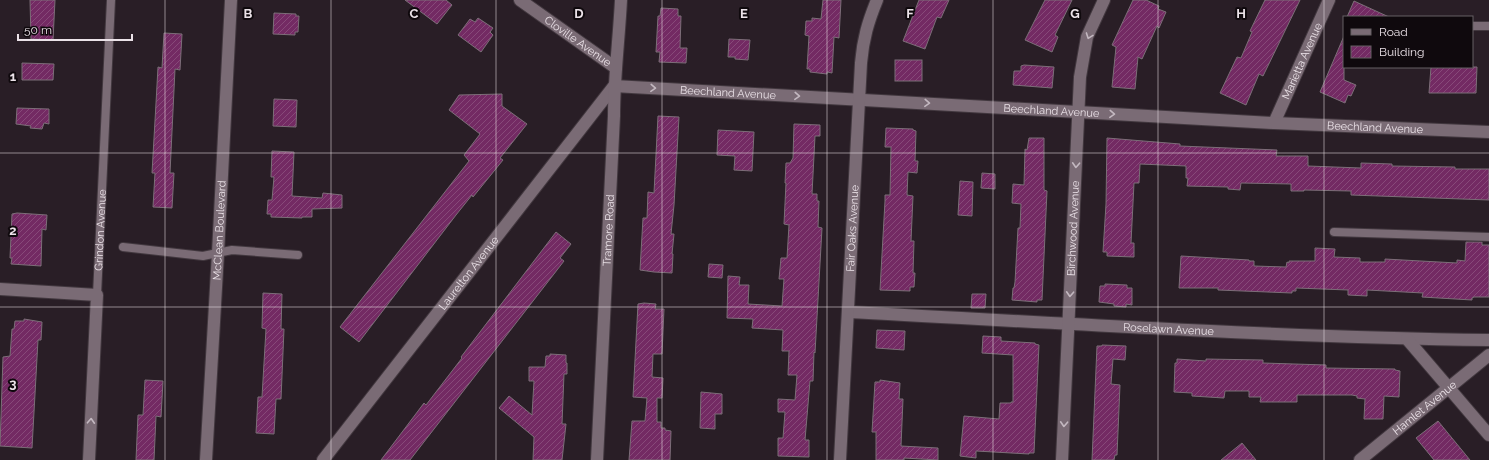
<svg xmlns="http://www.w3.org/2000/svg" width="1489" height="460" font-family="Raleway,sans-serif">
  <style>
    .building { fill: url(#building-hatch); stroke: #7c6e78 }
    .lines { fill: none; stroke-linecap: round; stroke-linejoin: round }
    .lane-casing { stroke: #42383f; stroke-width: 10 }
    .street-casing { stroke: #42383f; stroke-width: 14 }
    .secondary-casing { stroke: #42383f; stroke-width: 14 }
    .lane { stroke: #7a6b75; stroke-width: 8 }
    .street { stroke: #7a6b75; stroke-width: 12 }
    .secondary { stroke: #7a6b75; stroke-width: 12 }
    .oneway { stroke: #c3b8c0 }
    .grid { fill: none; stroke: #ebe2e8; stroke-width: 1; stroke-opacity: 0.55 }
    .labels { text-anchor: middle; stroke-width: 4; stroke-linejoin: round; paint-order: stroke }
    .street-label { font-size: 11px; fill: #ebe2e8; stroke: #0f090d }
    .grid-label { font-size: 13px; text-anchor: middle; font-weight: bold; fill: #ebe2e8; stroke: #0f090d; stroke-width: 4; stroke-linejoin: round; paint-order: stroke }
  </style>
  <defs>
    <pattern id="building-hatch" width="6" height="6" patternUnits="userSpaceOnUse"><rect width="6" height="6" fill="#732a63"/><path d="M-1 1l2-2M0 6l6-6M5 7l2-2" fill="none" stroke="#874979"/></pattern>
  </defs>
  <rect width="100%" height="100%" fill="#291e26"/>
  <!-- building -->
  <g class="building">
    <polygon points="30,0 55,0 53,40 31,39"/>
    <polygon points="405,0 446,0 452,5 437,24"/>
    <polygon points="823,0 841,0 839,38 834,37 832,73 827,72 827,74 810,72 810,69 807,69 809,36 805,35 806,21 812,21 812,18 821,19"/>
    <polygon points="919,0 949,0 941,18 937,17 925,49 903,41"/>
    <polygon points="1045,0 1072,0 1055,35 1058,37 1052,52 1025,40"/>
    <polygon points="1133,0 1146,0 1159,6 1158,9 1166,12 1159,28 1157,26 1142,59 1138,57 1135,89 1112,87 1116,47 1112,45"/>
    <polygon points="1265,0 1300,0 1263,76 1259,74 1246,105 1220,93 1237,57 1241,58 1252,32 1250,31"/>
    <polygon points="1354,1 1389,17 1347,17"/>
    <polygon points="661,8 678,9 678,16 681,16 680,48 687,48 686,63 659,62 660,52 656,52 658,16 660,16"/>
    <polygon points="274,13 296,14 296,16 299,16 298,32 295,32 295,35 273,34"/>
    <polygon points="478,18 493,28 490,32 493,35 481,52 458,35 470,19 475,22"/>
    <polygon points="164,33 182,34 180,70 175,69 170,173 174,173 172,208 153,207 155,173 152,173 156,103 158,67 162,68"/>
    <polygon points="1344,36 1344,80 1356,85 1351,96 1348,95 1345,103 1320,92"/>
    <polygon points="729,39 750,40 748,60 735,59 735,57 728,57"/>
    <rect x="895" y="60" width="27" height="21"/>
    <polygon points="22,63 54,64 53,80 22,80"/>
    <polygon points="1024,65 1054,67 1052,88 1013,85 1014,71 1021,71 1021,66"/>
    <polygon points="1431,67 1477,67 1476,93 1429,93"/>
    <polygon points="502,94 502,106 527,124 500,158 503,160 473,197 472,195 456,215 359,342 340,327 469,161 464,155 480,134 449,110 459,95"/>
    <polygon points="274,99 297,100 296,127 273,126"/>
    <polygon points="17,108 49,109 49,124 44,123 42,129 30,128 31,126 16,124"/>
    <polygon points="658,116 679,117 674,205 671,234 674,234 672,254 673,254 672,273 654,272 640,270 643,218 647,218 648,192 654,193"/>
    <polygon points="794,124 820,125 820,136 815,136 812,194 817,194 817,201 819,201 818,227 822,228 815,353 814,352 813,381 810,381 805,440 809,440 809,457 778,456 778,438 783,438 785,412 778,412 778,399 795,400 797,375 788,375 789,351 782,351 783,330 752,328 753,319 727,318 728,276 740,277 739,285 749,285 748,304 782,306 784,279 779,279 781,258 787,258 789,225 784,224 786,183 785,183 786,163 790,163 793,158"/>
    <polygon points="886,128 913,129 913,130 916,131 915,161 918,161 917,173 908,172 907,195 913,196 911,241 914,241 913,273 915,273 914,287 910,287 910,291 880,290 885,201 885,195 890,195 891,147 885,147"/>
    <polygon points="718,130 754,132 752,171 734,170 735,156 717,155"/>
    <polygon points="1029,138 1044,138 1044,190 1047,191 1042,300 1037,300 1037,302 1012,300 1013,288 1014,288 1015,282 1018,228 1020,228 1021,204 1012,203 1013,184 1024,185 1025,149 1027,150"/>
    <polygon points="1107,138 1180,144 1180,146 1277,150 1276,156 1308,156 1308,166 1361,168 1361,163 1392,164 1392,166 1455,167 1455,169 1489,169 1489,200 1351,195 1351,191 1304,190 1304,191 1291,191 1291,184 1241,183 1240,190 1228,189 1228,187 1187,186 1188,178 1186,178 1186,166 1140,164 1139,183 1134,183 1131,243 1134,243 1134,257 1107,256 1107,252 1103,252 1106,204"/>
    <polygon points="272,151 294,152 292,196 322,198 323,193 342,195 342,208 312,209 312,217 302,217 302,218 271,217 271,214 267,214 268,200 272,200 274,177 271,177"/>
    <polygon points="982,173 995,174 995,189 981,188"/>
    <polygon points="960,181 973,182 972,216 958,215"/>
    <polygon points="17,213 47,215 46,230 42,229 41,266 11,264 12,258 10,258 12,214"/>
    <polygon points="556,232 571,244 560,258 564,261 410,460 381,460 418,411 424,403 426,405 462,358 461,357"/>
    <polygon points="1466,242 1482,242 1482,245 1489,245 1489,297 1474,297 1472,298 1472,300 1422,297 1423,293 1367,290 1367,296 1348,295 1348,290 1296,288 1296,291 1292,291 1292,293 1218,290 1218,288 1179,288 1181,256 1249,260 1249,261 1254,261 1254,266 1286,267 1287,262 1289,263 1289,261 1315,261 1315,248 1335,249 1334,257 1360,258 1360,262 1385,262 1385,259 1457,263 1457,260 1465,261"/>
    <polygon points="709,264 723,265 722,278 708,277"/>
    <polygon points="1105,284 1127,285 1127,288 1132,288 1132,305 1126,304 1126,307 1114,306 1114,304 1099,302 1100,286 1105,286"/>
    <polygon points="263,293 282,294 281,329 284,329 281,399 276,399 274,434 256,433 258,397 262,397 266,329 262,328"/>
    <polygon points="972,294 986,294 985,308 971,308"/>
    <polygon points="644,303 656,304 655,309 664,309 662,354 653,354 652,377 663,378 662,398 657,398 657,422 661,422 661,428 665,428 665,430 671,431 670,460 629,460 632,421 645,421 647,398 633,397 638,304"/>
    <polygon points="24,319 42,322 41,340 38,340 32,448 0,446 3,357 10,356 12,329 14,329 15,321 24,321"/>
    <polygon points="877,330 905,331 904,350 876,348"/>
    <polygon points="983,336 1001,337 1001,341 1035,343 1035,344 1039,345 1034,453 1029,453 1029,454 976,451 976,458 960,456 964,416 999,419 1000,403 1011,403 1011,402 1013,402 1013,355 982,353"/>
    <polygon points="1102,345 1126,346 1125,360 1113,359 1111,384 1120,385 1117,455 1115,455 1114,460 1092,460 1097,346 1102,346"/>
    <polygon points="550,354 566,355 566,363 567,363 567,374 564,374 562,424 566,424 562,460 533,460 534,437 499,408 509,396 532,415 534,381 529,381 529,367 545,367 546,356 550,356"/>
    <polygon points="1177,359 1206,361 1206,359 1263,360 1263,363 1326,365 1326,368 1395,369 1395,370 1400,371 1399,397 1384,396 1383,419 1364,419 1365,399 1357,398 1357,396 1352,395 1297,395 1297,402 1260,402 1261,397 1249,397 1249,391 1225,391 1224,398 1192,396 1192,393 1174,392 1175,363 1177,363"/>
    <polygon points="145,380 163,381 161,417 156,416 154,460 136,460 138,415 143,415"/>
    <polygon points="880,380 900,383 899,399 903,399 901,446 938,448 938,460 904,458 904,460 876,460 876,432 872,432 875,382 880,382"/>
    <polygon points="701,392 722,394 722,414 715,414 715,429 700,428"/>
    <polygon points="1438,421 1470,460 1434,460 1416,438"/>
    <polygon points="1242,443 1256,460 1221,460"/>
  </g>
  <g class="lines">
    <defs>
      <g id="lane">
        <polyline points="1472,26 1489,26"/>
        <polyline points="1334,232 1489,237"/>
        <polyline points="123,247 203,256 232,250 298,255"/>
        <path id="s1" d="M97,295L111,0"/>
      </g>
      <g id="street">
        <path id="s2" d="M520,0L616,68"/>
        <path id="s3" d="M1274,123L1329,0"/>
        <polyline points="0,289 97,295 89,460"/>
        <path id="s4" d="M848,312C1061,323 1275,337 1489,340"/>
        <polyline points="1407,339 1489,435"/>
        <path id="s5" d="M323,460L614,86L1274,123L1489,132"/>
        <path id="s6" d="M597,460L614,116C614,77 619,39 621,0"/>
        <path id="s7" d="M840,460L861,63C863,39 868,22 877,0"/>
        <path id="s8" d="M1062,460L1080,77L1087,37L1104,0"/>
        <path id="s9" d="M1360,460L1489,355"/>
      </g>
      <g id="secondary">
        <path id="s10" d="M206,460L218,253L231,0"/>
      </g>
    </defs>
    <!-- lane casing -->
    <use href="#lane" class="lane-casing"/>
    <!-- street casing -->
    <use href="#street" class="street-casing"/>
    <!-- secondary casing -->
    <use href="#secondary" class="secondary-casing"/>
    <!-- lane -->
    <use href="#lane" class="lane"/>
    <!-- street -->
    <use href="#street" class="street"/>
    <!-- secondary -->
    <use href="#secondary" class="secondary"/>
  </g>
  <!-- one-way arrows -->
  <defs><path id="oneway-chevron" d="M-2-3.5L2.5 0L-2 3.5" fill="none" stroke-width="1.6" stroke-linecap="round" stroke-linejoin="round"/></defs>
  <g class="oneway">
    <use href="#oneway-chevron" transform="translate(1089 36) rotate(110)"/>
    <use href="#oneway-chevron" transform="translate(653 88) rotate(3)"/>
    <use href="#oneway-chevron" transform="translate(797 96) rotate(3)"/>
    <use href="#oneway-chevron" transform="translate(927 103) rotate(3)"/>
    <use href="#oneway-chevron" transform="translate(1112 114) rotate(3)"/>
    <use href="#oneway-chevron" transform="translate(1076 165) rotate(93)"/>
    <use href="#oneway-chevron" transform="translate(1070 294) rotate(93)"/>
    <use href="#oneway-chevron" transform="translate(91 421) rotate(-87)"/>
    <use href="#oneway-chevron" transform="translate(1064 424) rotate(93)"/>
  </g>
  <!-- grid -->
  <path class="grid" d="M165,0V460M331,0V460M496,0V460M662,0V460M827,0V460M993,0V460M1158,0V460M1324,0V460M0,153H1489M0,307H1489"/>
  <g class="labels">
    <!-- street labels -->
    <g class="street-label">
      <text dy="4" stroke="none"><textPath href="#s2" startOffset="71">Cloville Avenue</textPath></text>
      <text dy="4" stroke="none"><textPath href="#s3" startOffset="68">Marietta Avenue</textPath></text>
      <text dy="4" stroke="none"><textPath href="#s5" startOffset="588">Beechland Avenue</textPath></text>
      <text dy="4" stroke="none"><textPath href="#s5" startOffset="912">Beechland Avenue</textPath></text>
      <text dy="4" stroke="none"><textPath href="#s5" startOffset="1236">Beechland Avenue</textPath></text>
      <text dy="4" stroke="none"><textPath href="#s8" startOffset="232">Birchwood Avenue</textPath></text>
      <text dy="4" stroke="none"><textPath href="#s7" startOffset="232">Fair Oaks Avenue</textPath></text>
      <text dy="4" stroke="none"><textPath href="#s1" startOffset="65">Grindon Avenue</textPath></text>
      <text dy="4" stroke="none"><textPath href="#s10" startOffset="230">McClean Boulevard</textPath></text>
      <text dy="4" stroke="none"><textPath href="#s6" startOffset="230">Tramore Road</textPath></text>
      <text dy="4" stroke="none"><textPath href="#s5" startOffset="237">Laurelton Avenue</textPath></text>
      <text dy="4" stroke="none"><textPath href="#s4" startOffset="321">Roselawn Avenue</textPath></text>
      <text dy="4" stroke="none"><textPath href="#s9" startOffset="83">Hamlet Avenue</textPath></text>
    </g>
  </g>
  <g class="grid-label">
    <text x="248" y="18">B</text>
    <text x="414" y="18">C</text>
    <text x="579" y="18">D</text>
    <text x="744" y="18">E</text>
    <text x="910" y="18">F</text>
    <text x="1075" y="18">G</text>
    <text x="1241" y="18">H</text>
    <text x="13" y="81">1</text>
    <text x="13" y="235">2</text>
    <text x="13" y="388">3</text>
  </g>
  <!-- legend -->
  <rect x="1343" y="16" width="130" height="52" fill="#0f090d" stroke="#676065"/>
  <rect x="1351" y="29" width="20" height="6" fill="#7a6b75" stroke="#676065"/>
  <text x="1379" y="36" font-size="12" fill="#ebe2e8">Road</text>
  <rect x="1351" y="46" width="20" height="12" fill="url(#building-hatch)" stroke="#676065"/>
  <text x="1379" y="56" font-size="12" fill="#ebe2e8">Building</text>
  <!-- scale -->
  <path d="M18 34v6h114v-6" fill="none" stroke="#ebe2e8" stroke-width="2"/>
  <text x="24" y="34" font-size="12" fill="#ebe2e8" stroke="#0f090d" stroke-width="3" paint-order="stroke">50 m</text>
</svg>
